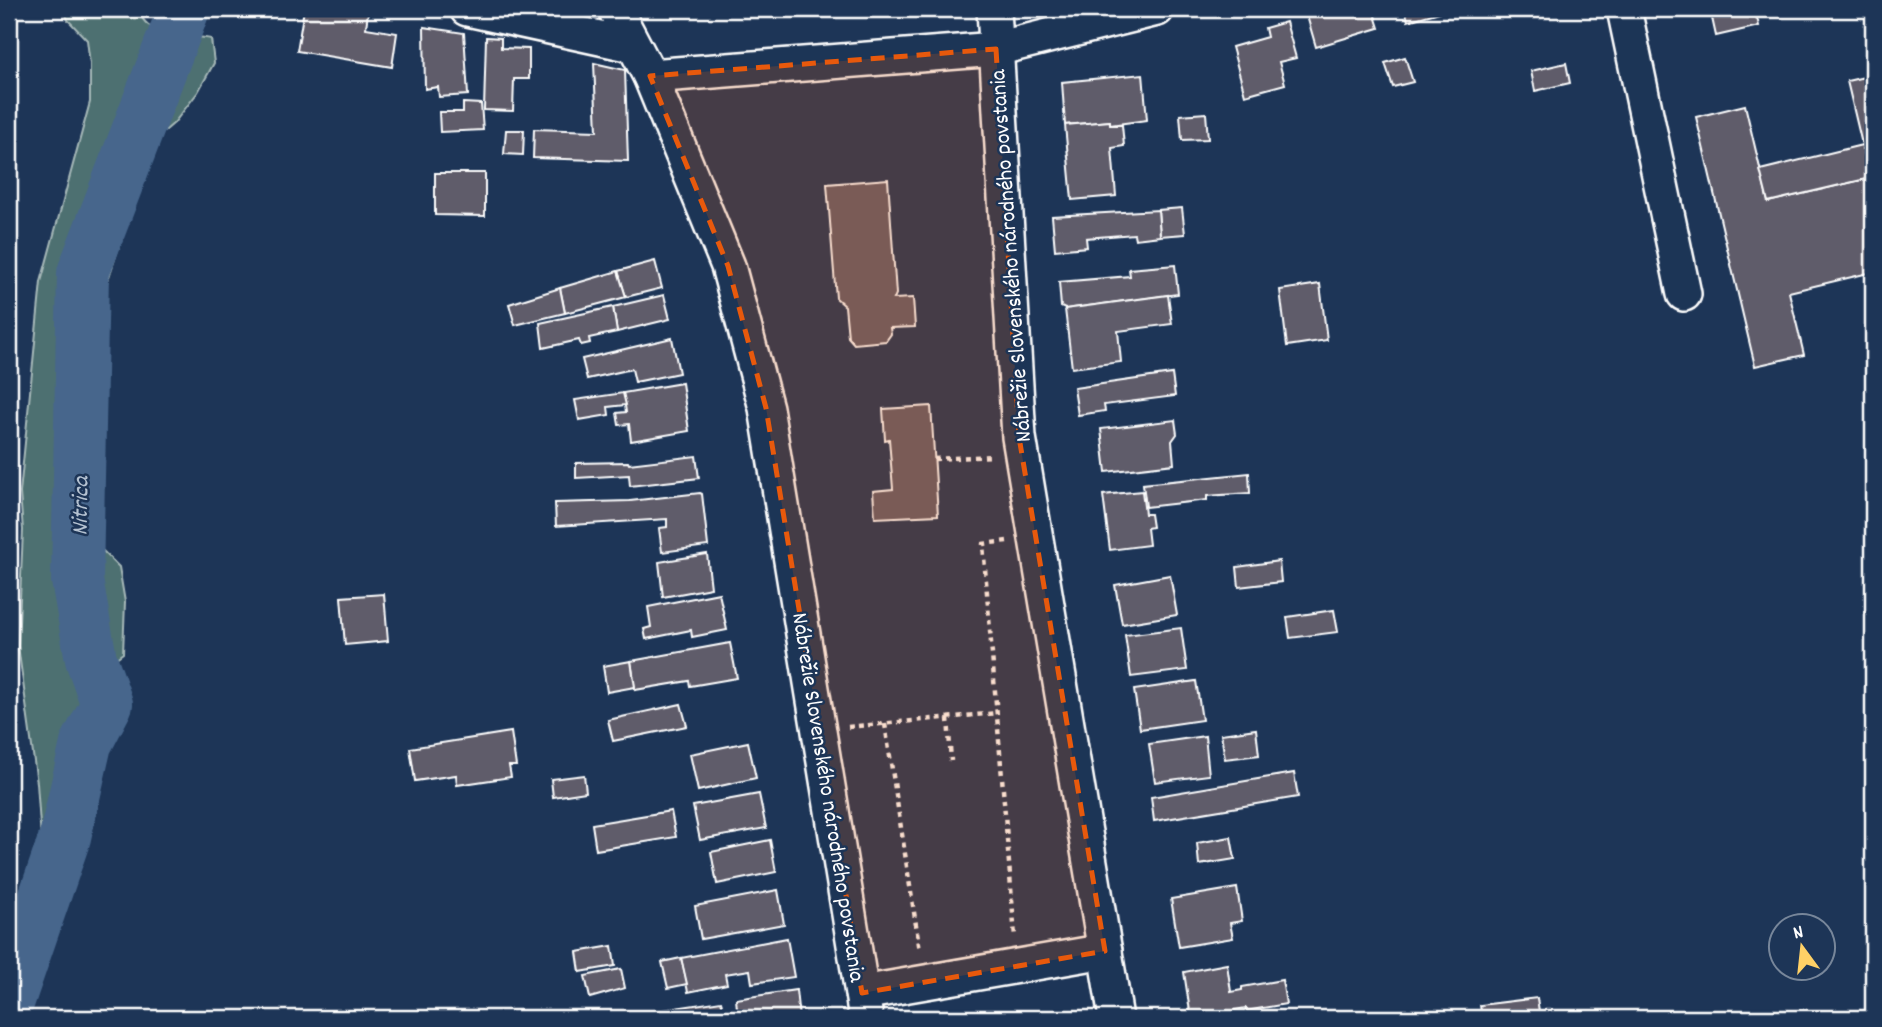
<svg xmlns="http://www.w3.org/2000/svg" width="1882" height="1027" font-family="Dekko,sans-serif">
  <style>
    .green { fill: #4e7071; stroke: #a6b8b8; stroke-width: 2 }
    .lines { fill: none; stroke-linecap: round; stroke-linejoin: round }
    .river { stroke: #46668c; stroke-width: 52 }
    .building { fill: #5f5c6b; stroke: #fff; stroke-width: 2 }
    .minor-casing { stroke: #fff; stroke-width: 38 }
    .path { stroke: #fff; stroke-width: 4.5; stroke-dasharray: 5 5; stroke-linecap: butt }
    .minor { stroke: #1d3557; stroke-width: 33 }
    .marked { fill: #e8590c; fill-opacity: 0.2; stroke: #e8590c; stroke-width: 5; stroke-dasharray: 14 9; stroke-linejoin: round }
    .labels { text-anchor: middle; stroke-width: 5; stroke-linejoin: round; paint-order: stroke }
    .street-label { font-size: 23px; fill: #fff; stroke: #1d3557 }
    .water-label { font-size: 24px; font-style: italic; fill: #b5c2d1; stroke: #1d3557 }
  </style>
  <rect width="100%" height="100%" fill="#1d3557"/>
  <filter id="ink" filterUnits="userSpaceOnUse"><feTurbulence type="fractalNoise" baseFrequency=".0143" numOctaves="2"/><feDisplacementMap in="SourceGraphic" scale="14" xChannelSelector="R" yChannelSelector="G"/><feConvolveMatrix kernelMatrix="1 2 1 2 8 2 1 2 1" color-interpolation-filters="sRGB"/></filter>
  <g filter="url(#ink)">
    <!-- green -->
    <path class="green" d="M64,9H139C144,39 189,34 211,39L214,63L198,92L174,123L150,144L145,169L103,295L106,322L100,413L98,430L85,449L90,518L95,543L119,567L125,602L123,653L108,664L100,648L96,621L76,622C73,640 72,662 86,676C96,685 102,690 105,704L69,772L56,818L41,840L37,783L18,646L23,530L20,493L41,282L90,102V64L87,40L68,20Z"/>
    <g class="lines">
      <!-- river -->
      <polyline class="river" points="9,1000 65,837 86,744 107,704 91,659 77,580 83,273 184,9"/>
    </g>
    <!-- building -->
    <g class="building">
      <polygon points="304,9 349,9 368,12 366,28 397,33 392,67 297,51"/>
      <polygon points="1305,9 1373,9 1379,28 1316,47"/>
      <polygon points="1405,9 1450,9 1408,21"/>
      <polygon points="1523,9 1548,9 1548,12 1525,17"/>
      <polygon points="1710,9 1755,9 1759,26 1716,36"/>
      <polygon points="1286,22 1296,58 1279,62 1285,84 1245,95 1232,47 1267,37 1265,28"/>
      <polygon points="424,27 464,33 468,95 439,97 438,87 425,89"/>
      <polygon points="486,37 501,38 501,48 529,49 529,79 514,79 513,111 484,110"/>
      <polygon points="1405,57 1413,82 1393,87 1385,63"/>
      <polygon points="594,63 625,70 628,161 533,158 534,129 597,131"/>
      <polygon points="1566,63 1570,83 1535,91 1531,71"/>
      <polygon points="1143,74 1147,120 1110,125 1110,121 1065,125 1062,82"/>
      <polygon points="1873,75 1873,272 1789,292 1804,355 1755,366 1696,117 1745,105 1768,202 1870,178 1847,81"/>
      <polygon points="463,103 481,104 483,130 440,132 439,112 463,112"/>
      <polygon points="1206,113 1208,139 1182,140 1180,115"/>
      <polygon points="1110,121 1110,125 1122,125 1124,146 1112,148 1116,196 1072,200 1065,125"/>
      <polygon points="506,130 524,130 523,155 504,154"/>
      <polygon points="1862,145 1870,178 1768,202 1760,170"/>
      <polygon points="435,173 485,173 485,216 435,215"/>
      <polygon points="888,179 896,294 894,299 913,298 915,327 890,328 891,334 886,341 854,344 848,337 845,306 836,298 827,184"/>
      <polygon points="1182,208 1185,234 1160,236 1158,210"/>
      <polygon points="1158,210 1160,236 1135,239 1134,234 1086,238 1087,247 1055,250 1052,216"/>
      <polygon points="655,261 662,288 626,297 618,271"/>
      <polygon points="1175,265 1178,294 1065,309 1061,307 1059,282 1130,276 1129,269"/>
      <polygon points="618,271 626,297 565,313 560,288"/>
      <polygon points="1320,284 1327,340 1287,346 1280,290"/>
      <polygon points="560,288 565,313 515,325 509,304"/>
      <polygon points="664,295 670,319 617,332 613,307"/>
      <polygon points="1168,295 1172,324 1118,331 1121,362 1072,368 1065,309"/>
      <polygon points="613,307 617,332 589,338 590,343 581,345 579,340 543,348 540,323"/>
      <polygon points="672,338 679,373 635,382 632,369 587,379 582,359"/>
      <polygon points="1172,374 1175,396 1104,405 1105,411 1078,415 1074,388"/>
      <polygon points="682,383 689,431 631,441 629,424 619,425 617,413 626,412 623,393"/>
      <polygon points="623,393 626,405 608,407 609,415 579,420 575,400"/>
      <polygon points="931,406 938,515 875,518 873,491 893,489 889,439 885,440 883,409"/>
      <polygon points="1175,420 1177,434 1172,441 1174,464 1106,472 1101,429"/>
      <polygon points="696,456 699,478 630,486 629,475 576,478 576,463 628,462 629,464"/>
      <polygon points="1249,473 1250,493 1207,496 1207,500 1146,507 1143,484"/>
      <polygon points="1142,491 1145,514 1150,514 1152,527 1147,528 1149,545 1110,550 1103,495"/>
      <polygon points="700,493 702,494 708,546 662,552 659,528 667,527 667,519 556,526 555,503 630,501"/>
      <polygon points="707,554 711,588 663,597 659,562"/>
      <polygon points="1279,561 1281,582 1239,587 1237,567"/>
      <polygon points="1170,575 1177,615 1122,624 1115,585"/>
      <polygon points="719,593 727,630 692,637 691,630 646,639 644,629 651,627 648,607"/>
      <polygon points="384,594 388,641 345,645 341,597"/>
      <polygon points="1334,610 1338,632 1290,638 1287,617"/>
      <polygon points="1181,628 1187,670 1131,677 1125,635"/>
      <polygon points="730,643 737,678 690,686 689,681 635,690 631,661"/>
      <polygon points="631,661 635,687 607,692 603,666"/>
      <polygon points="1196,681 1202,720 1140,729 1134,690"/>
      <polygon points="681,704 687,726 613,741 608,720"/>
      <polygon points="1256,729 1259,755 1225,759 1221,734"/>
      <polygon points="511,732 516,766 509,766 511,777 457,785 456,775 415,781 410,748"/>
      <polygon points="1205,736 1209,775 1155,782 1149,744"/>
      <polygon points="748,742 756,778 698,791 690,754"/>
      <polygon points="1294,773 1298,797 1154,821 1151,797"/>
      <polygon points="584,775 586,792 553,797 551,779"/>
      <polygon points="759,794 766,828 700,840 693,806"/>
      <polygon points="671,811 676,837 596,850 592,824"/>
      <polygon points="1231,837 1235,859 1199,865 1197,843"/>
      <polygon points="770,840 776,872 717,884 711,852"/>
      <polygon points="1237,888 1242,921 1230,923 1233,938 1179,947 1171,899"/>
      <polygon points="778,890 784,924 701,939 695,906"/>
      <polygon points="787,938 794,977 752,983 750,970 725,974 727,984 688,992 681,958"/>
      <polygon points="612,946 615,966 580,972 577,952"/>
      <polygon points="681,958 687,984 668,988 662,962"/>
      <polygon points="1227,964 1231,992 1242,990 1242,987 1282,980 1286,1004 1246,1011 1246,1008 1235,1010 1236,1018 1191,1018 1184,972"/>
      <polygon points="621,969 625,988 590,998 585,976"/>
      <polygon points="796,990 799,1018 738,1018 736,999"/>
      <polygon points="1537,998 1540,1018 1482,1018 1480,1005"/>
      <polygon points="721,1001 726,1018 649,1018 648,1012"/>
      <polygon points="647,1012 648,1018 626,1018 625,1015"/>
    </g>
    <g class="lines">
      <defs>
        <g id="minor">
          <polyline points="467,9 632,45"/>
          <polyline points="615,9 650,76 728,266 766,408 866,1018"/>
          <polyline points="994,9 1019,437 1116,1018"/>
          <polyline points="1624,9 1684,294"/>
          <polyline points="650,76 996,49 1157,9"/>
          <polyline points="862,993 1105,951"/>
        </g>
      </defs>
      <!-- minor casing -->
      <use href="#minor" class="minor-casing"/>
      <!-- path -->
      <g class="path">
        <polyline points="934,459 993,456"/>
        <polyline points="1007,541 983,544 1015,937"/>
        <polyline points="948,718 951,761"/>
        <polyline points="885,724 920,951"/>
        <polyline points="848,727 997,713"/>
      </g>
      <!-- minor -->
      <use href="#minor" class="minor"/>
    </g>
  </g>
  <!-- marked area -->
  <path class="marked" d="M996,49L1019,437L1105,951L862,993L766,408L728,266L650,76Z"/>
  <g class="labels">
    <!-- street labels -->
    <g class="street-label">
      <text transform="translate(1009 256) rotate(-94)" y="8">Nábrežie Slovenského národného povstania</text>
      <text transform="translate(830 797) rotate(81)" y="8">Nábrežie Slovenského národného povstania</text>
    </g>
    <!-- water labels -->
    <g class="water-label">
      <text transform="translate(79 506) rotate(-89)" y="8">Nitrica</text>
    </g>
  </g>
  <!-- margin -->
  <rect width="1882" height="1027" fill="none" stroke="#1d3557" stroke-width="35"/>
  <rect x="18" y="18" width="1847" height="992" fill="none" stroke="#fff" stroke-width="2.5" filter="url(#ink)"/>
  <!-- north arrow -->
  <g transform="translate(1802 947) rotate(345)"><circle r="33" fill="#1d3557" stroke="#77869a" stroke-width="2"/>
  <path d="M0-5L12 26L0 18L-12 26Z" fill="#ffd166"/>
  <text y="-10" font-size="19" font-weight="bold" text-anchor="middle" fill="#ffffff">N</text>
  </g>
</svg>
